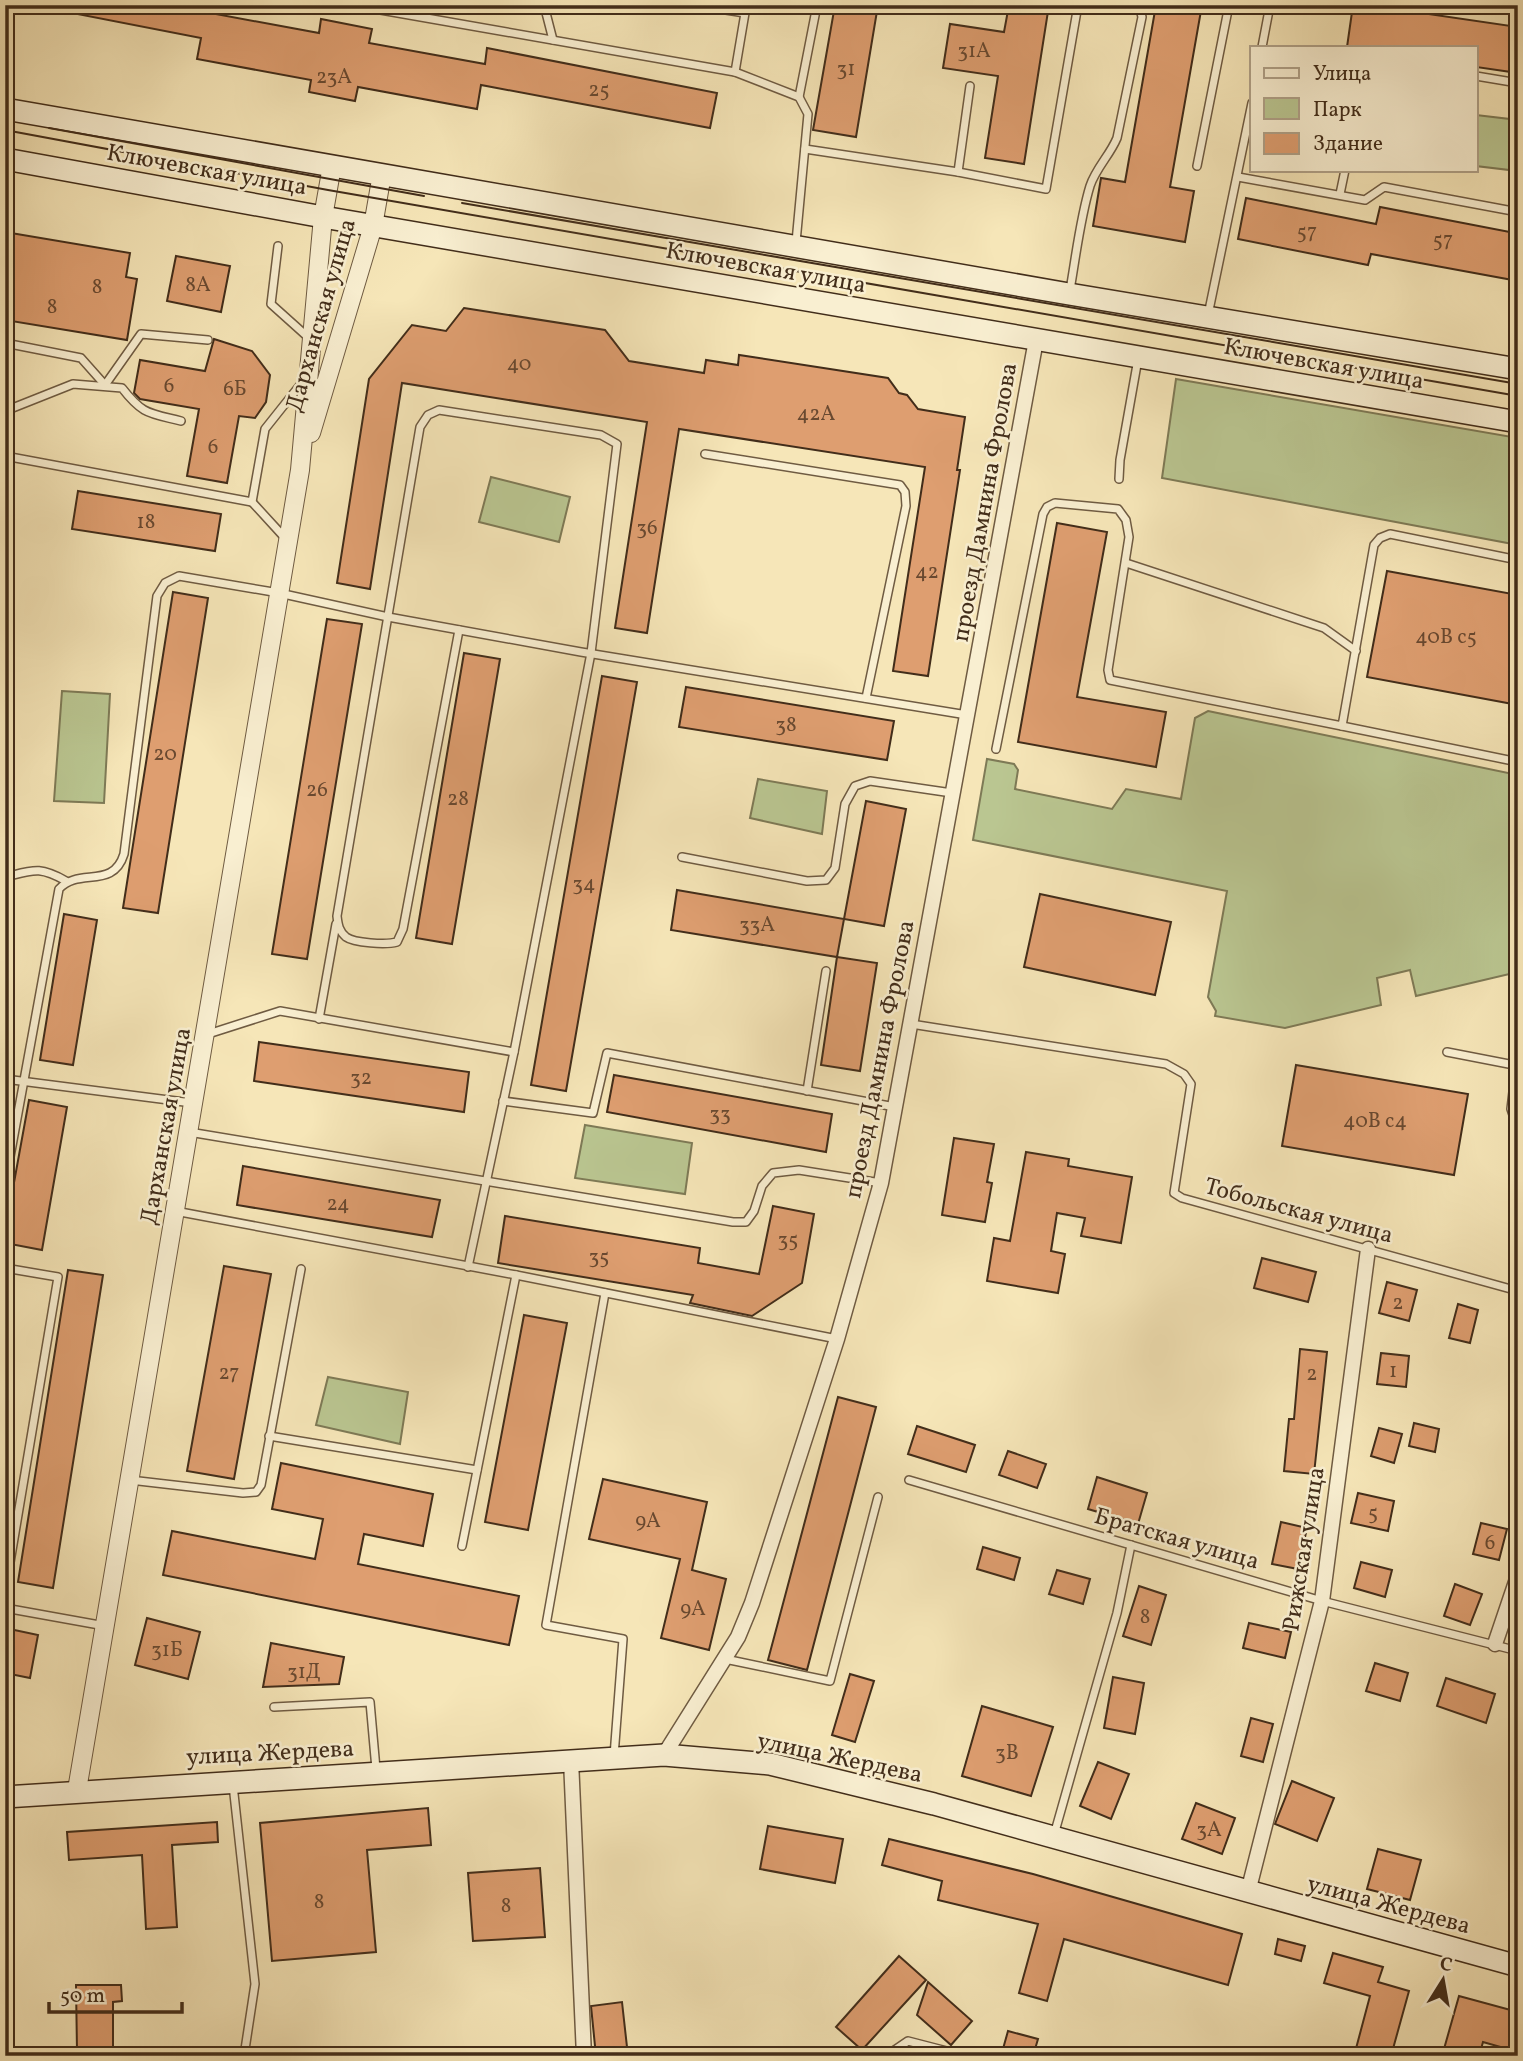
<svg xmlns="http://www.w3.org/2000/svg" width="1523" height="2061" font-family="Vollkorn,serif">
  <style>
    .green { fill: #bac691; stroke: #7e7a56; stroke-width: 2 }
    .building { fill: #de9e70; stroke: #422d1a; stroke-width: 2 }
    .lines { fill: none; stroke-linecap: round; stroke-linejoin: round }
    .service-casing { stroke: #6f5b42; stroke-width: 10 }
    .minor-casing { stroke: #6f5b42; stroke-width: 17 }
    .tertiary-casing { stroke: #6f5b42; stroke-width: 20 }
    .secondary-casing { stroke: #422d1a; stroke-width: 24 }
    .service { stroke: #f9efd1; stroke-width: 7 }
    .minor { stroke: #f9efd1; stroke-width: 14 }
    .tertiary { stroke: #f9efd1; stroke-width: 18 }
    .secondary { stroke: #f9efd1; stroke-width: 21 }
    .tram { stroke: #422d1a; stroke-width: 2 }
    .labels { text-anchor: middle; stroke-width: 5; stroke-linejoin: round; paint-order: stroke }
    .number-label { font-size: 21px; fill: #694930 }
    .street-label { font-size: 24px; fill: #422d1a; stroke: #f9efd1 }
  </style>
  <rect width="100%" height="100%" fill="#f6e6b8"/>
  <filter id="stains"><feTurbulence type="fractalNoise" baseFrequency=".00286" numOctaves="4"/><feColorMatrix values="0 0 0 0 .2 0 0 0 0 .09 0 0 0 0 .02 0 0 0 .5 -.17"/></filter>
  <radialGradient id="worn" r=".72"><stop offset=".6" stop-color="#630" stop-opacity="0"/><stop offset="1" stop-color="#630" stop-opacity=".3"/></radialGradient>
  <!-- green -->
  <g class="green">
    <polygon points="1476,115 1518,120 1518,171 1476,166"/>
    <polygon points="1176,379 1518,438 1518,545 1162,478"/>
    <polygon points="491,477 570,497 559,542 479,522"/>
    <polygon points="62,691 110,694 104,803 54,801"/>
    <polygon points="1208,711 1518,775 1518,972 1416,996 1410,970 1377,978 1381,1005 1285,1028 1215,1016 1216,1011 1208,997 1227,891 973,840 987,759 1014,764 1018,770 1015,789 1112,809 1126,789 1181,799 1195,718"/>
    <polygon points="758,779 827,791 822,834 750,818"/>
    <polygon points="585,1125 692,1143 685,1194 575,1178"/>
    <polygon points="328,1377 408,1392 400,1444 316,1425"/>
  </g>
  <!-- building -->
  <g class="building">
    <polygon points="67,5 207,5 205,12 319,33 321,19 372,29 369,43 485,64 487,48 717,93 710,128 481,85 477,109 358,87 355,101 309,92 311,80 197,59 201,38 67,12"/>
    <polygon points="835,5 878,5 856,137 813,130"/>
    <polygon points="1009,5 1049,5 1024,164 985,158 998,76 943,68 950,24 1004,32"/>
    <polygon points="1156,5 1202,5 1170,187 1194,191 1185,242 1093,226 1101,178 1125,182"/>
    <polygon points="1353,5 1367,5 1518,27 1518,73 1476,67 1476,47 1347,47"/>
    <polygon points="1246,198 1376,224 1380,207 1515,233 1511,246 1518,247 1518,281 1371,254 1368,265 1238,239"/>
    <polygon points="5,232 130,253 126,277 137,279 127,340 5,320"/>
    <polygon points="176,256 230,266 221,312 167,301"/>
    <polygon points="464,308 605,330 629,361 704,373 706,360 738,365 739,355 888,378 899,393 907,395 918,409 965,417 957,470 960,470 928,676 893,671 925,467 679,429 647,633 615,628 647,422 402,383 370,589 337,583 369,379 412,325 446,331"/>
    <polygon points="214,339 252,351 270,375 266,402 255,418 239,416 227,483 187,476 199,409 140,399 134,393 140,360 205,371"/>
    <polygon points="78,491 221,514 215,551 72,529"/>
    <polygon points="1057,523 1107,532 1077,697 1166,712 1156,767 1018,742"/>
    <polygon points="1387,571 1518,595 1518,705 1367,677"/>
    <polygon points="173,592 208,598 158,913 123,908"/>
    <polygon points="327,619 362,624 307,959 272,954"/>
    <polygon points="464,653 500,659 452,944 416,938"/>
    <polygon points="602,676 637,682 566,1091 531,1085"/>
    <polygon points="686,687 894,721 887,760 679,727"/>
    <polygon points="866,801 906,809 884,926 844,919"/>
    <polygon points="677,890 844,919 837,957 671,930"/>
    <polygon points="1040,894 1171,922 1155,995 1024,967"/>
    <polygon points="64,914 97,920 73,1065 40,1060"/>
    <polygon points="837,957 877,963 860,1071 821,1065"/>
    <polygon points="259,1042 469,1072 464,1112 254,1081"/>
    <polygon points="1296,1065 1468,1094 1454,1175 1282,1146"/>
    <polygon points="614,1075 832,1114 826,1152 607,1112"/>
    <polygon points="29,1100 67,1107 42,1250 5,1243 5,1232"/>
    <polygon points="954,1138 994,1144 987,1182 992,1183 985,1222 942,1215"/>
    <polygon points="1026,1152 1069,1159 1068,1166 1132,1177 1121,1243 1081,1236 1085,1218 1057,1213 1051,1251 1065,1254 1058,1293 987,1281 994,1238 1010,1241"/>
    <polygon points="243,1166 440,1200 432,1237 237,1205"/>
    <polygon points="773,1206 814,1214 802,1283 752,1316 690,1303 693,1295 498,1263 505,1216 700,1248 698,1263 759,1274"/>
    <polygon points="1262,1258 1316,1272 1308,1302 1254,1288"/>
    <polygon points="224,1266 271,1274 234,1479 187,1471"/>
    <polygon points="68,1270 103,1275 53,1588 18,1582"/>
    <polygon points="1387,1282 1417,1290 1409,1321 1379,1313"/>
    <polygon points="1458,1304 1478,1310 1470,1343 1449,1338"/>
    <polygon points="524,1315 567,1323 528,1530 485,1522"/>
    <polygon points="1300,1349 1327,1352 1314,1474 1284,1471 1289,1419 1294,1419"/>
    <polygon points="1381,1353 1409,1356 1406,1387 1377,1384"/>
    <polygon points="838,1397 876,1407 807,1670 768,1660"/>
    <polygon points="1414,1423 1439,1429 1435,1452 1409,1446"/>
    <polygon points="917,1426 975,1445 966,1472 908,1454"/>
    <polygon points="1379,1428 1402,1434 1394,1463 1371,1456"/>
    <polygon points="1008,1451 1046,1464 1037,1488 999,1475"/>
    <polygon points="281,1463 433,1494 423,1546 364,1534 358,1564 519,1596 509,1645 163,1575 172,1531 315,1559 323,1519 272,1509"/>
    <polygon points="1097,1477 1147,1493 1138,1524 1088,1509"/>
    <polygon points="603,1479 707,1502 692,1570 726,1579 709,1650 661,1638 680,1559 589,1539"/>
    <polygon points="1358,1493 1394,1501 1388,1531 1351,1523"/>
    <polygon points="1281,1522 1307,1528 1298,1569 1272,1564"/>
    <polygon points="1481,1523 1507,1529 1499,1560 1473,1554"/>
    <polygon points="983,1547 1020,1558 1014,1580 977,1569"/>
    <polygon points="1361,1562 1392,1570 1385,1597 1354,1588"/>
    <polygon points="1057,1570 1090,1579 1083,1604 1049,1594"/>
    <polygon points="1455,1584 1482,1594 1470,1625 1444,1616"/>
    <polygon points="1139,1586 1166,1595 1151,1645 1123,1636"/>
    <polygon points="147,1618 200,1632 188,1679 135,1665"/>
    <polygon points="1249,1623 1291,1632 1285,1658 1243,1648"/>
    <polygon points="5,1628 38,1635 30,1678 5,1673"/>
    <polygon points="271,1643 344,1657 339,1684 263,1687"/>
    <polygon points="1375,1663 1408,1673 1400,1701 1366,1691"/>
    <polygon points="850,1674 874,1681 855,1742 832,1735"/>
    <polygon points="1113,1677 1144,1683 1135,1734 1104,1728"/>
    <polygon points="1446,1678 1495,1694 1486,1723 1437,1706"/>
    <polygon points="982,1706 1053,1727 1031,1796 962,1776"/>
    <polygon points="1251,1718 1273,1724 1263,1762 1241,1756"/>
    <polygon points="1098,1762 1129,1774 1111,1819 1080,1806"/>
    <polygon points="1292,1781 1334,1798 1317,1841 1275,1824"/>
    <polygon points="1196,1803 1235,1818 1222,1854 1182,1839"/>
    <polygon points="428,1808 431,1845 367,1850 376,1952 272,1961 260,1823"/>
    <polygon points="217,1822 218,1842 172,1845 177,1927 146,1929 142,1855 69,1860 67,1832"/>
    <polygon points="768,1826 843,1839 835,1883 760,1869"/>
    <polygon points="889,1839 1033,1874 1242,1934 1228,1985 1064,1939 1047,2001 1019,1993 1038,1924 938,1900 942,1881 882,1865"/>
    <polygon points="1378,1849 1421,1860 1410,1900 1367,1889"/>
    <polygon points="540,1868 545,1937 473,1941 468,1873"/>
    <polygon points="1278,1939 1305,1946 1301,1961 1275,1954"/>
    <polygon points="1333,1953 1383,1967 1378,1982 1409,1991 1391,2056 1354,2056 1370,1996 1324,1983"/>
    <polygon points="899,1956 926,1980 862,2050 836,2027"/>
    <polygon points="928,1982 972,2021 951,2045 917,2015"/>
    <polygon points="76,1985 121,1985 122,2001 113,2002 113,2051 77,2051"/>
    <polygon points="1459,1996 1518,2012 1518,2052 1483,2042 1479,2056 1442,2056"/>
    <polygon points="622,2002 628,2056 596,2056 591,2006"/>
    <polygon points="1008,2031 1038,2039 1033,2056 1001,2056"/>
  </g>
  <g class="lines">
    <defs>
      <g id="service">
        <polyline points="352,5 735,72 799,97 808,114 796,242"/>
        <polyline points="544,5 553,40"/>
        <polyline points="694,5 745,13 735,72"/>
        <polyline points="1262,47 1270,5"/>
        <polyline points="1476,76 1518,83"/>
        <polyline points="799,97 817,5"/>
        <polyline points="805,149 958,172 1046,189 1078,5"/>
        <polyline points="1197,166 1229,5"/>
        <polyline points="958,172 970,86"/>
        <polyline points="1238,177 1365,200 1384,187 1518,212"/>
        <polyline points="1340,194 1345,170"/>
        <polyline points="278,246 271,304 310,339"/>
        <path d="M1070,290C1076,256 1080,219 1090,186C1096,168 1110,155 1117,138L1142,17L1139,5"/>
        <polyline points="1208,315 1252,103"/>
        <polyline points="5,343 81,358 105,385"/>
        <polyline points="105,385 141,334 208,340"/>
        <path d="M5,411L73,384L122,388C143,415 149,413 181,421"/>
        <polyline points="705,454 900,485 905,492 906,506 866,698"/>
        <polyline points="5,456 252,502 265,429 304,380"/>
        <polyline points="1119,479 1120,460 1138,359"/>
        <polyline points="252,502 285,538"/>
        <polyline points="1126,563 1324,628 1356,651"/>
        <path d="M459,630L403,929L397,942C386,945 354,943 346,937C339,931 338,925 337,916L420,427L428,415L439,410L601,435L617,444L591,653L514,1052L468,1267"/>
        <polyline points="1342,726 1518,762"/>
        <polyline points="996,749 1043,514 1047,507 1055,503 1118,509 1126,520 1129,537 1108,670 1110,680 1342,726 1374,545 1380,538 1390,534 1518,560"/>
        <polyline points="682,857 807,881 826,880 835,868 845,804 855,786 870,781 952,793"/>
        <path d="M5,877C34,870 39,866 66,881"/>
        <polyline points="319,1019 336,924"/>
        <polyline points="911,1024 1166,1064 1184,1074 1191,1084 1174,1193 1182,1198 1518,1291"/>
        <polyline points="205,1035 280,1011 514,1052"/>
        <polyline points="1518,1049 1511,1109 1518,1130"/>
        <polyline points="1447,1052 1514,1065"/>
        <polyline points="5,1079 192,1103"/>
        <polyline points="807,1091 826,971"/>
        <polyline points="503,1101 593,1113 607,1053 895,1107"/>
        <polyline points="189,1132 733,1222 746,1222 754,1211 762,1186 773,1173 799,1170 881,1183"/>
        <path d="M5,1184L59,889C79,867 113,890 124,854L157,596L165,583L179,576L279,593L388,617L581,652L967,715"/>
        <polyline points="175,1211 516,1275 837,1339"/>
        <polyline points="5,1268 58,1277 5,1592"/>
        <polyline points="605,1293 546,1625 623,1639 614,1756"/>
        <polyline points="269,1436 477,1470"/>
        <polyline points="130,1480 243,1493 256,1492 261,1485 301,1269"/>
        <polyline points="909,1480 1322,1601 1518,1651"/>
        <polyline points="462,1546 516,1275"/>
        <polyline points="5,1608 105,1626"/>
        <polyline points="725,1659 830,1681 878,1497"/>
        <polyline points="274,1707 370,1702 376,1769"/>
        <polyline points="233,1785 255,1984 244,2056"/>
        <polyline points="1054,1835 1117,1613 1131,1545"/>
        <polyline points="886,2056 908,2041 966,2056"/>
      </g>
      <g id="minor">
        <polyline points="1495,1644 1518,1576"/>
        <polyline points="664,1755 738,1637 752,1603 837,1339 881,1183 1036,340"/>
        <polyline points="571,1760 584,2056"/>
        <polyline points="1248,1892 1322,1601 1368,1249"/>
      </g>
      <g id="tertiary">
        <polyline points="311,433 373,226 382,174"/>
        <polyline points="77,1790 300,470 323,217 332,166"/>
      </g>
      <g id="secondary">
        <polyline points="5,109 1069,294 1518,369"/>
        <polyline points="5,159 323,217 1518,422"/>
        <polyline points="5,1797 664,1755 770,1764 934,1804 1518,1966"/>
      </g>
    </defs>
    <!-- service casing -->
    <use href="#service" class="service-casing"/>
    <!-- minor casing -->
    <use href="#minor" class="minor-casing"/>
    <!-- tertiary casing -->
    <use href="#tertiary" class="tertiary-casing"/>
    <!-- secondary casing -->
    <use href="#secondary" class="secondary-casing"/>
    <!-- service -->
    <use href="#service" class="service"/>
    <!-- minor -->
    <use href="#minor" class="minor"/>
    <!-- tertiary -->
    <use href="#tertiary" class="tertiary"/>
    <!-- secondary -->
    <use href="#secondary" class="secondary"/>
    <!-- tram -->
    <g class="tram">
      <polyline points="49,128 424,196"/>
      <polyline points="5,130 328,190 1518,396"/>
      <polyline points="462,203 1518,384"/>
    </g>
  </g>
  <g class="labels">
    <!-- number labels -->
    <g class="number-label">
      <text x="974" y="57">31А</text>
      <text x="846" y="75">31</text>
      <text x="334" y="83">23А</text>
      <text x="599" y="96">25</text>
      <text x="1307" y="238">57</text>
      <text x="1443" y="246">57</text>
      <text x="198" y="291">8А</text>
      <text x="97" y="293">8</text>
      <text x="52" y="313">8</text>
      <text x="519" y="370">40</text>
      <text x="169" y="392">6</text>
      <text x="235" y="395">6Б</text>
      <text x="816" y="420">42А</text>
      <text x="213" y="453">6</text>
      <text x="146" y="528">18</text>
      <text x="647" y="534">36</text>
      <text x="927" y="578">42</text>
      <text x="1446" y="643">40В с5</text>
      <text x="786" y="731">38</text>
      <text x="165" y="760">20</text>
      <text x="317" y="796">26</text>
      <text x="458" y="805">28</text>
      <text x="584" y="890">34</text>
      <text x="757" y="931">33А</text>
      <text x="361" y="1084">32</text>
      <text x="720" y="1120">33</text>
      <text x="1375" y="1127">40В с4</text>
      <text x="338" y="1210">24</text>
      <text x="788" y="1246">35</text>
      <text x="599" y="1263">35</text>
      <text x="1398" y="1309">2</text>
      <text x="1393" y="1377">1</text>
      <text x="229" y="1379">27</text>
      <text x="1312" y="1380">2</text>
      <text x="1373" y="1519">5</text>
      <text x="648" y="1527">9А</text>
      <text x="1490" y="1549">6</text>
      <text x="693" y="1615">9А</text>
      <text x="1145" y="1623">8</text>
      <text x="167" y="1656">31Б</text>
      <text x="304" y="1678">31Д</text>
      <text x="1007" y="1759">3В</text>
      <text x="1209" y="1836">3А</text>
      <text x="319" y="1908">8</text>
      <text x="506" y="1912">8</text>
    </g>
    <!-- street labels -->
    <g class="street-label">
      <text transform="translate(207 169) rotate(10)" y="8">Ключевская улица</text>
      <text transform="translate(766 267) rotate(10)" y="8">Ключевская улица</text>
      <text transform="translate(320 315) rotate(-74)" y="8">Дарханская улица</text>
      <text transform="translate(1324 363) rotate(10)" y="8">Ключевская улица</text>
      <text transform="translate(984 502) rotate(-80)" y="8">проезд Дамнина Фролова</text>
      <text transform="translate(879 1059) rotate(-79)" y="8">проезд Дамнина Фролова</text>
      <text transform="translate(165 1126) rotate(-80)" y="8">Дарханская улица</text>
      <text transform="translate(1299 1210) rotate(15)" y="8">Тобольская улица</text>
      <text transform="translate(1177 1538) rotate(16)" y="8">Братская улица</text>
      <text transform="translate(1303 1549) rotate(-81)" y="8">Рижская улица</text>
      <text transform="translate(270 1752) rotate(-3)" y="8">улица Жердева</text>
      <text transform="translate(840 1757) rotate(12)" y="8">улица Жердева</text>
      <text transform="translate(1389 1904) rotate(15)" y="8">улица Жердева</text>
    </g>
  </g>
  <!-- margin -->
  <rect width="1523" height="2061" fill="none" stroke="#f6e6b8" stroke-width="28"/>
  <rect x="7" y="7" width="1509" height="2047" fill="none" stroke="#422d1a" stroke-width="3.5"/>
  <rect x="14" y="14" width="1495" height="2033" fill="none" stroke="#422d1a" stroke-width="2"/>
  <!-- legend -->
  <rect x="1250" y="46" width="228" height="126" fill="#f9efd1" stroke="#b0a188" stroke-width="2"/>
  <rect x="1264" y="68" width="35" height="10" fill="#f9efd1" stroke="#b0a188" stroke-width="2"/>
  <text x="1313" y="80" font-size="21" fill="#422d1a">Улица</text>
  <rect x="1264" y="98" width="35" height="21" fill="#bac691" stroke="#b0a188" stroke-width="2"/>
  <text x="1313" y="116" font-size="21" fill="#422d1a">Парк</text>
  <rect x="1264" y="133" width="35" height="21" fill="#de9e70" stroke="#b0a188" stroke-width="2"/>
  <text x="1313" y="150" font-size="21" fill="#422d1a">Здание</text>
  <!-- north arrow -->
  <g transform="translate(1443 1980) rotate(11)" stroke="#f9efd1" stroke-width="5" paint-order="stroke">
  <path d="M0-5L12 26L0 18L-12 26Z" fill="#422d1a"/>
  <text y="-10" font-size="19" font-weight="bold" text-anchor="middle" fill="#422d1a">С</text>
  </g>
  <!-- scale -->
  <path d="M49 2002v10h133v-10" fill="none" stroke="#422d1a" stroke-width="3.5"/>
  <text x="60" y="2002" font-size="21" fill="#422d1a" stroke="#f9efd1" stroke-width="5" paint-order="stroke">50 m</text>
  <rect width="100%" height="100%" filter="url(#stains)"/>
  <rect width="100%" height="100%" fill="url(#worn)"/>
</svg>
